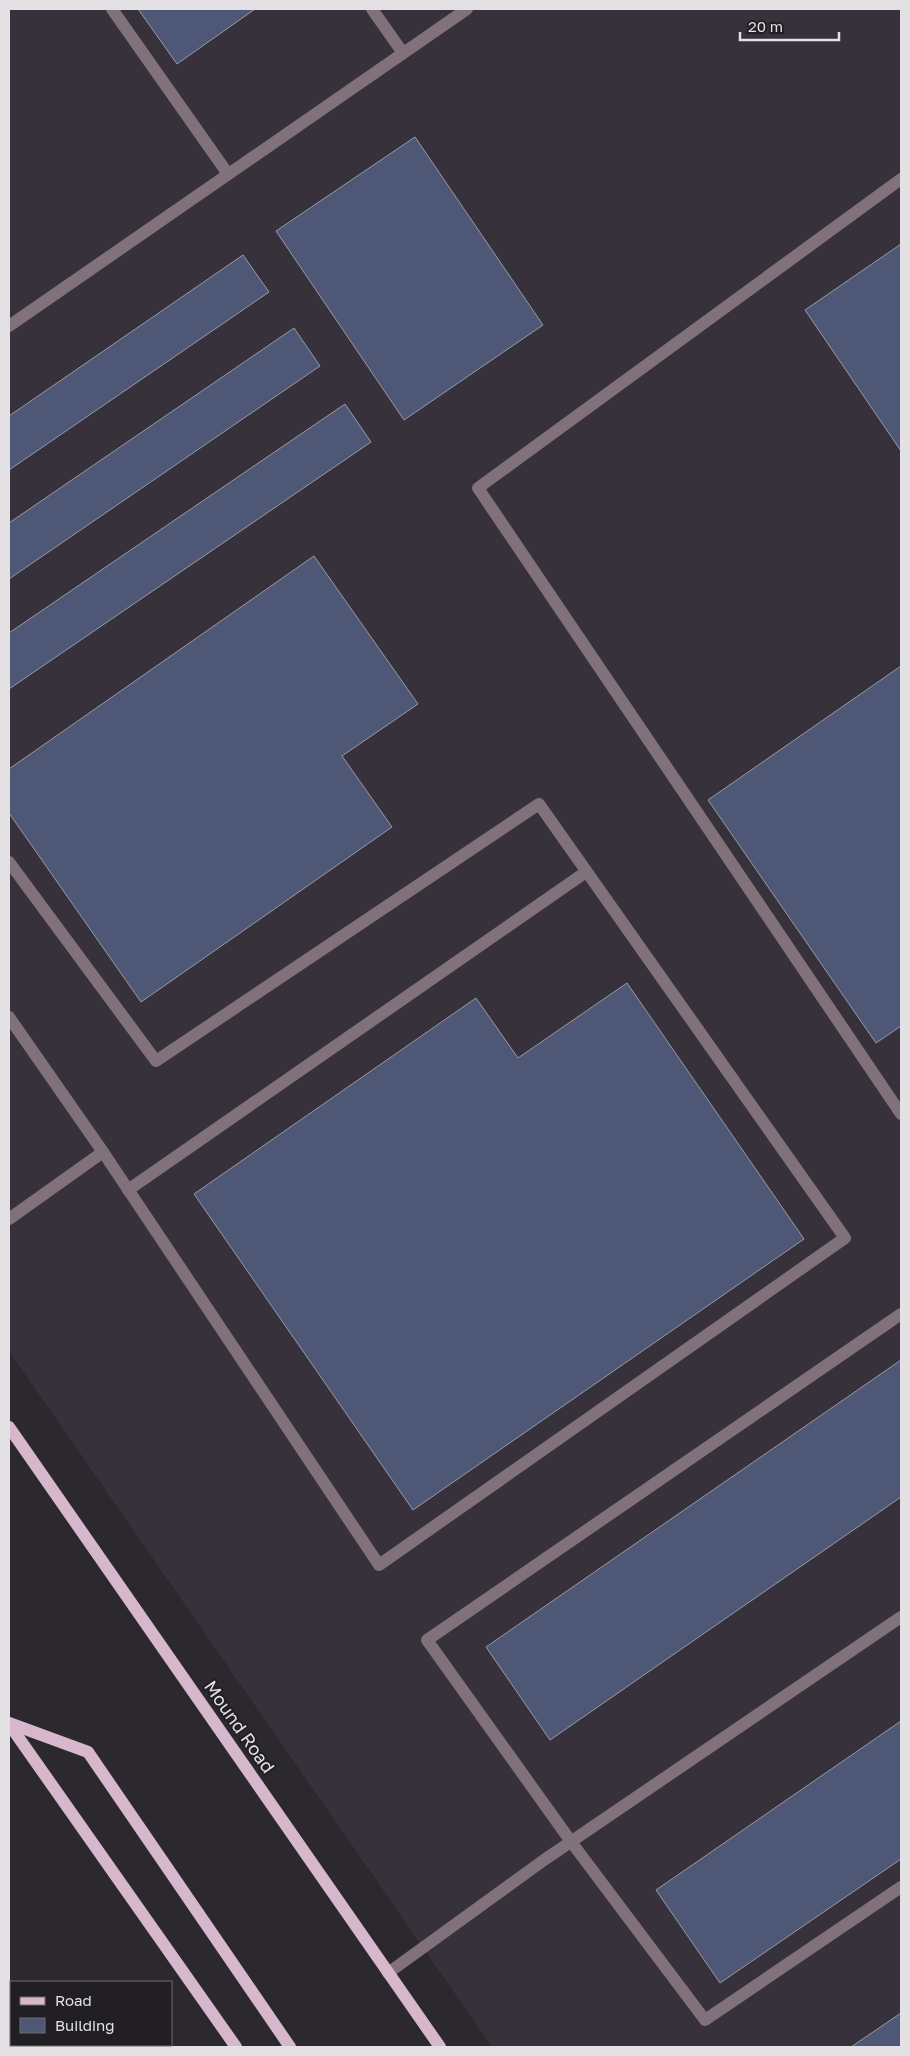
<svg xmlns="http://www.w3.org/2000/svg" width="910" height="2056" font-family="'Golos Text',sans-serif">
  <style>
    .built { fill: #36313b }
    .building { fill: #4f5777; stroke: #999ba2 }
    .lines { fill: none; stroke-linecap: round; stroke-linejoin: round }
    .minor { stroke: #80717a; stroke-width: 12 }
    .major { stroke: #d7b7cc; stroke-width: 12 }
    .labels { text-anchor: middle; stroke-width: 4; stroke-linejoin: round; paint-order: stroke }
    .street-label { font-size: 18px; fill: #e3e1e4; stroke: #221f24 }
  </style>
  <rect width="100%" height="100%" fill="#2b292e"/>
  <!-- built -->
  <polygon class="built" points="9,9 901,9 901,2047 492,2047 9,1351"/>
  <!-- building -->
  <g class="building">
    <polygon points="138,9 255,9 177,64"/>
    <polygon points="415,137 543,325 404,420 276,231"/>
    <polygon points="901,244 901,451 805,310"/>
    <polygon points="243,255 269,292 9,470 9,416"/>
    <polygon points="294,328 320,366 9,579 9,523"/>
    <polygon points="345,404 371,442 9,689 9,633"/>
    <polygon points="314,556 418,704 342,756 392,827 141,1002 9,813 9,769"/>
    <polygon points="901,666 901,1026 876,1043 708,800"/>
    <polygon points="627,983 804,1239 413,1510 194,1194 476,998 518,1058"/>
    <polygon points="901,1360 901,1497 550,1740 486,1647"/>
    <polygon points="901,1721 901,1859 720,1983 656,1890"/>
    <polygon points="901,2013 901,2047 851,2047"/>
  </g>
  <g class="lines">
    <!-- minor -->
    <g class="minor">
      <polyline points="112,9 228,174"/>
      <polyline points="372,9 403,53"/>
      <polyline points="901,179 478,488 901,1114"/>
      <polyline points="9,326 467,9"/>
      <polyline points="9,862 156,1061 539,804 845,1238 379,1565 103,1152"/>
      <polyline points="9,1017 103,1152 9,1219"/>
      <polyline points="128,1190 586,872"/>
      <polyline points="901,1314 427,1640 572,1843 705,2020 901,1887"/>
      <polyline points="388,1973 544,1860 901,1617"/>
      <polyline points="9,2008 11,2011"/>
      <polyline points="9,2027 11,2026"/>
    </g>
    <!-- major -->
    <g class="major">
      <polyline points="9,1427 440,2047"/>
      <polyline points="9,1723 88,1752 290,2047"/>
      <polyline points="9,1724 236,2047"/>
    </g>
  </g>
  <g class="labels">
    <!-- street labels -->
    <g class="street-label">
      <text transform="translate(239 1727) rotate(55)" y="6">Mound Road</text>
    </g>
  </g>
  <!-- border -->
  <rect width="910" height="2056" fill="none" stroke="#e3e1e4" stroke-width="20"/>
  <!-- legend -->
  <rect x="10" y="1981" width="162" height="65" fill="#221f24" stroke="#6f6d71"/>
  <rect x="20" y="1997" width="25" height="8" fill="#d7b7cc" stroke="#6f6d71"/>
  <text x="55" y="2006" font-size="15" fill="#e3e1e4">Road</text>
  <rect x="20" y="2018" width="25" height="15" fill="#4f5777" stroke="#6f6d71"/>
  <text x="55" y="2031" font-size="15" fill="#e3e1e4">Building</text>
  <!-- scale -->
  <path d="M740 32v8h99v-8" fill="none" stroke="#e3e1e4" stroke-width="2.5"/>
  <text x="748" y="32" font-size="15" fill="#e3e1e4" stroke="#221f24" stroke-width="4" paint-order="stroke">20 m</text>
</svg>
